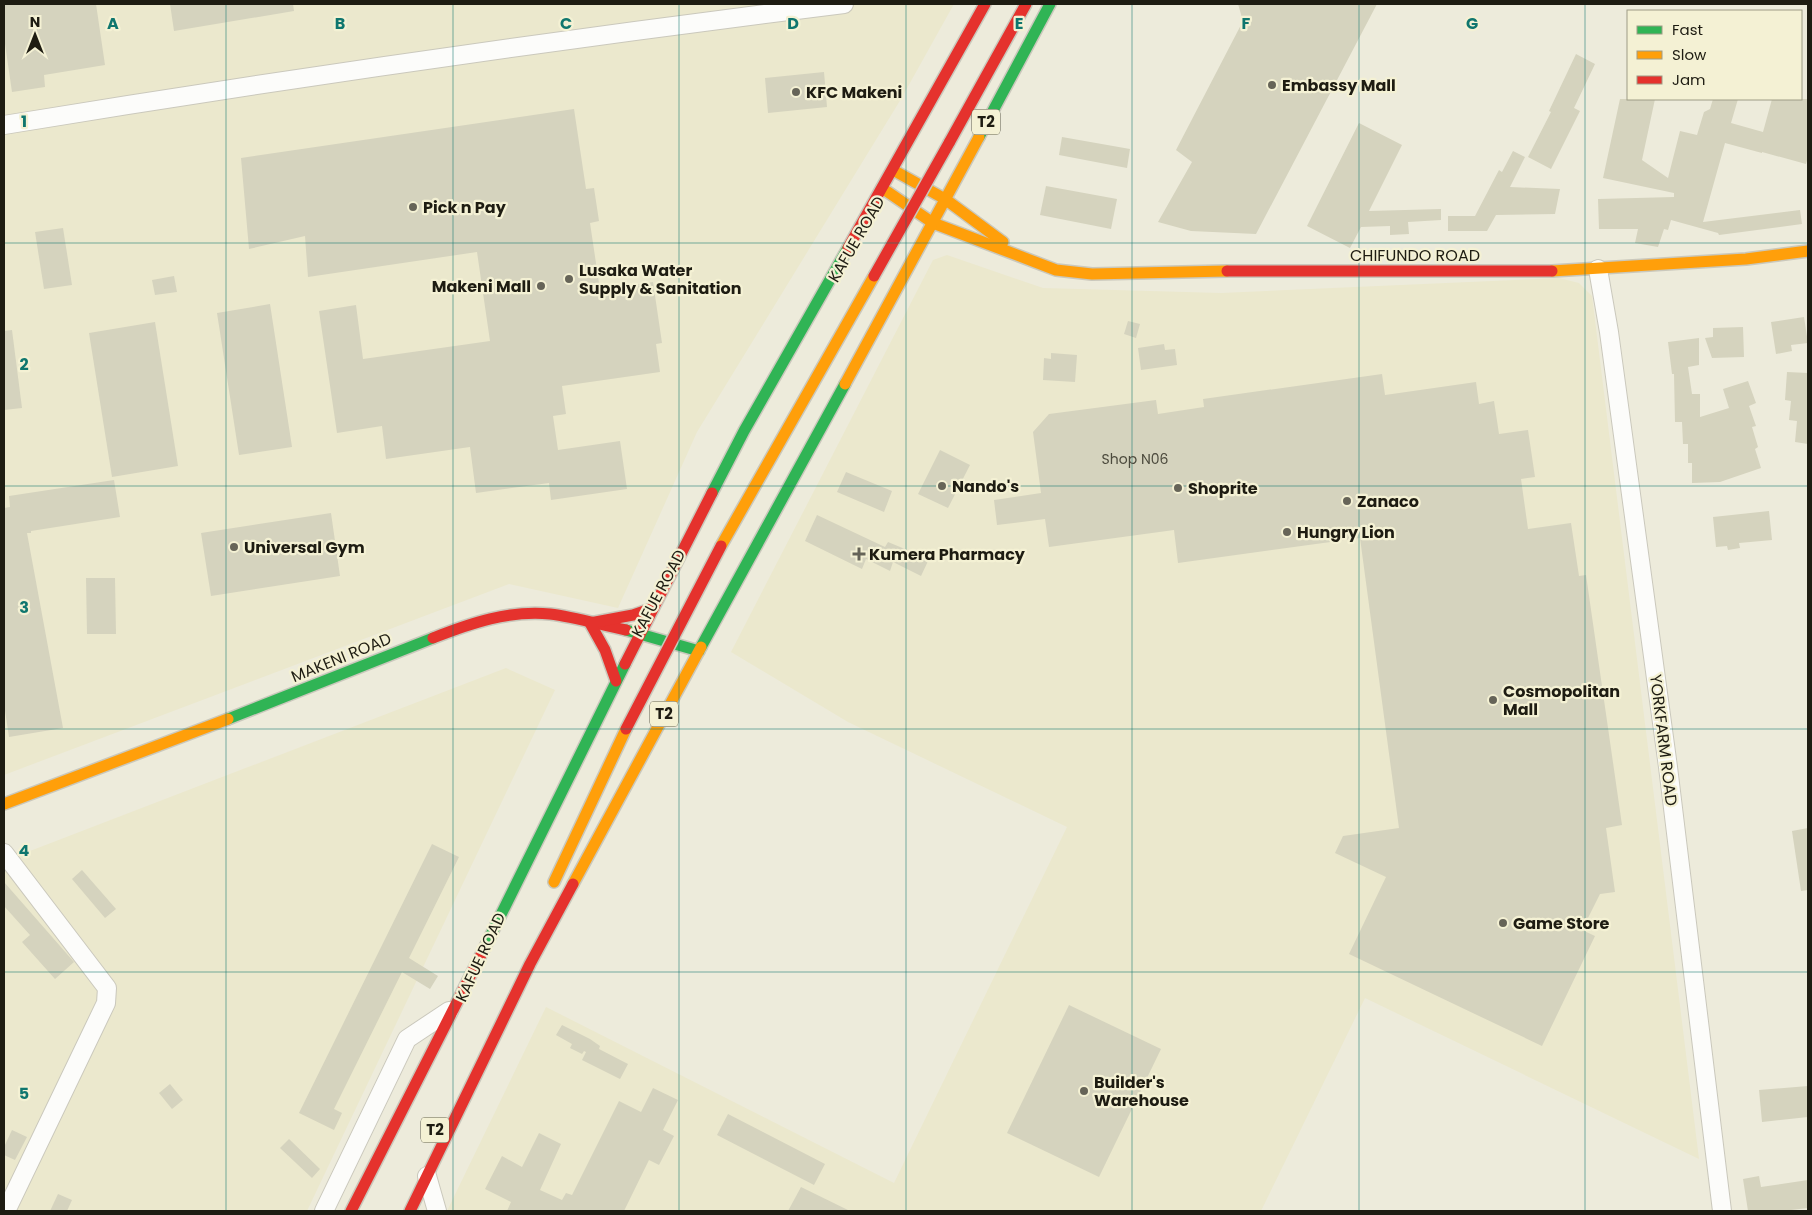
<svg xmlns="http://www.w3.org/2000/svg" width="1812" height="1215" font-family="Poppins,sans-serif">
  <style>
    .built { fill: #ebe8cd }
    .building { fill: #d5d3be }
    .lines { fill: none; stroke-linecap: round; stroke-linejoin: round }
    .street-casing { stroke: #cac8bc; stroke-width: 20 }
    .fast-casing { stroke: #cac8bc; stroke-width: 14 }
    .slow-casing { stroke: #cac8bc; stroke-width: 14 }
    .jam-casing { stroke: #cac8bc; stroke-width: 14 }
    .street { stroke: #fcfcfa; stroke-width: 18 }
    .fast { stroke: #30b455; stroke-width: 11 }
    .slow { stroke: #ff9f0a; stroke-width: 11 }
    .jam { stroke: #e5322d; stroke-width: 11 }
    .jam-bridge-casing { stroke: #cac8bc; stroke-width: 14; stroke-linecap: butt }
    .jam-bridge { stroke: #e5322d; stroke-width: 11 }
    .grid { fill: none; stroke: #0f766e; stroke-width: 1; stroke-opacity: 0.55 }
    .poi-dot { fill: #666458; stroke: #f4f1d4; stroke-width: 2 }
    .labels { text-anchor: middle; stroke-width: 4.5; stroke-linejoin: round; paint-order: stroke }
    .number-label { font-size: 14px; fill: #4c4a3d }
    .shield { fill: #f4f1d4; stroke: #5e5c4c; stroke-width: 1 }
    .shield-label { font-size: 15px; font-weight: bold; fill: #1e1c12 }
    .poi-label { font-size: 16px; font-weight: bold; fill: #1e1c12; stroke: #f4f1d4; text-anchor: start }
    .street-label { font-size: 16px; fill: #1e1c12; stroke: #f4f1d4 }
    .grid-label { font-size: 16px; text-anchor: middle; font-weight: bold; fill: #0f766e; stroke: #f4f1d4; stroke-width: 4.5; stroke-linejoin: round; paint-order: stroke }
  </style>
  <rect width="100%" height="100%" fill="#edebdb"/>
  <!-- built -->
  <g class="built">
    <polygon points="4,4 954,4 901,99 697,432 618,608 509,584 4,775"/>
    <polygon points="947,255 1043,288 1221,293 1559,278 1579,283 1592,296 1699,1159 1365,998 1261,1211 447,1211 546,1007 894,1183 1067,827 848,722 731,652 933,260"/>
    <polygon points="506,668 555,690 307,1211 4,1211 4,861"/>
  </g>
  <!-- building -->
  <g class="building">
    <polygon points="4,4 96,4 105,65 44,75 45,87 12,92 4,37"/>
    <polygon points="170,4 293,4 294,11 174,31"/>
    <polygon points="1238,4 1377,4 1256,234 1191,231 1158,222 1192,162 1176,150 1243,21"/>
    <polygon points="1576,54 1595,64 1574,108 1580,111 1551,169 1528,157 1551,112 1549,111"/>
    <polygon points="824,72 827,107 768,113 765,78"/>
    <polygon points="1620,99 1655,99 1642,160 1668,178 1680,131 1697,135 1704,112 1710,109 1713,99 1738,99 1731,123 1763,132 1772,99 1808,99 1808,157 1806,164 1762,152 1762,153 1725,143 1703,222 1800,210 1802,224 1719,235 1718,233 1671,220 1668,230 1664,229 1658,247 1635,243 1638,229 1599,229 1598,199 1674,197 1674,193 1603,178"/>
    <polygon points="574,109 586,189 594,188 599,221 590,223 600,290 653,282 662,343 656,344 660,372 562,386 566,414 553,416 558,450 620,441 627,489 551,500 549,483 476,493 470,447 386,459 382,426 337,433 319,311 356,305 363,359 490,341 477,252 308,277 305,236 249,249 241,158"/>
    <polygon points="1359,123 1402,145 1369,211 1441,209 1441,220 1408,222 1409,234 1390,235 1390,226 1361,227 1350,248 1307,226"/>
    <polygon points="1062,137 1130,149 1127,168 1059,155"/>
    <polygon points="1513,151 1525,157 1510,187 1560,189 1555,214 1496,215 1487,231 1448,231 1448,216 1475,216 1499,170 1502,172"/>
    <polygon points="1046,186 1117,199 1111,229 1040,215"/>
    <polygon points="63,228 72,285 44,289 35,232"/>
    <polygon points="174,276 177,292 155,295 152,280"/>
    <polygon points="270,304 292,447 239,455 217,313"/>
    <polygon points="1804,317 1808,343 1791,345 1792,351 1776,354 1771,322"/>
    <polygon points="1128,321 1140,324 1136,338 1124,334"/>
    <polygon points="155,322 178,466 112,477 89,333"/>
    <polygon points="1743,327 1744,357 1712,358 1705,338 1713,337 1713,328"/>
    <polygon points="12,330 22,408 4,410 4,331"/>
    <polygon points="1699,338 1699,365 1688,367 1692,394 1700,394 1700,417 1729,408 1723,389 1748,381 1756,403 1749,406 1756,426 1752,427 1758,447 1755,449 1761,468 1720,482 1692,483 1692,463 1688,463 1688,444 1683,444 1682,422 1675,422 1674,374 1672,374 1668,342"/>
    <polygon points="1164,344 1165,350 1175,349 1177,365 1141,370 1138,348"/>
    <polygon points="1051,353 1077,355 1075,382 1043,380 1044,358 1051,359"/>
    <polygon points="1787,372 1808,373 1808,444 1795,442 1797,421 1789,420 1791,401 1785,400"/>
    <polygon points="1382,374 1385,395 1476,382 1479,404 1494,401 1499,434 1528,430 1535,477 1521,479 1528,529 1571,523 1579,576 1586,575 1622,825 1606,828 1615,892 1600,894 1582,930 1595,936 1542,1046 1349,954 1386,877 1335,853 1343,836 1399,828 1360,538 1178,563 1174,530 1049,547 1045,519 997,525 994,500 1041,493 1033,432 1049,414 1156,400 1158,414 1204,407 1203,399"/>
    <polygon points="940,450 970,465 948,508 918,494"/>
    <polygon points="846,472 892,491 884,512 837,492"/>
    <polygon points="114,480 120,517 31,531 31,533 27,533 63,728 9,737 4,704 4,508 10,507 9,496"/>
    <polygon points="1769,511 1772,540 1739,543 1740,548 1728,550 1727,546 1716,547 1713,517"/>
    <polygon points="331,513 340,576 211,596 201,533"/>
    <polygon points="817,515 885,547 888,542 929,559 921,576 893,562 890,571 866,559 862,569 805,541"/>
    <polygon points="86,578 115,578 116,634 87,634"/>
    <polygon points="1808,828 1808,890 1801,891 1792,831"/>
    <polygon points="432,844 459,857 409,958 438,976 430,989 402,972 334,1109 342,1113 334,1130 299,1113"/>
    <polygon points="82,870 116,909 105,918 72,879"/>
    <polygon points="4,882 74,962 55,979 22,942 30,935 4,906"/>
    <polygon points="1069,1005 1161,1049 1099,1177 1007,1133"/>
    <polygon points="562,1025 590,1039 600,1046 599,1049 628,1064 620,1079 582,1060 586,1052 584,1051 582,1054 570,1048 572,1044 556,1035"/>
    <polygon points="170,1084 183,1100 172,1109 159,1093"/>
    <polygon points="1808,1086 1808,1117 1762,1122 1759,1090"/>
    <polygon points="653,1088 678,1100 663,1130 674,1136 659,1165 649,1160 624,1211 507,1211 511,1202 485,1189 502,1156 522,1167 539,1133 561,1144 540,1190 562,1200 566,1193 572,1195 619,1101 641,1112"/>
    <polygon points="728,1114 825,1164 814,1185 717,1135"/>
    <polygon points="12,1130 27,1137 15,1160 4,1155 4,1147"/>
    <polygon points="289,1139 320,1169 312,1178 280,1148"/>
    <polygon points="1759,1176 1761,1187 1808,1180 1808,1208 1783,1211 1748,1211 1743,1179"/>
    <polygon points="801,1187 850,1211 788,1211"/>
    <polygon points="58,1194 72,1200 67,1211 50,1211"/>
  </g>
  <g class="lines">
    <defs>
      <g id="street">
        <path d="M4,125C283,79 563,39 844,4"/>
        <polyline points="1598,269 1609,332 1668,767 1722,1211"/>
        <polyline points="4,853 107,988 106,1003 6,1211"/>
        <polyline points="427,1176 437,1211"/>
        <polyline points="324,1211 407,1039 449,1011"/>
      </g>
      <g id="fast">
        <polyline points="979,137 1050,4"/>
        <polyline points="712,493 744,431 848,248"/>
        <polyline points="626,630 699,651"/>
        <polyline points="701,647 845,384"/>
        <polyline points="228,719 433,638"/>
        <polyline points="485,947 625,664"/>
      </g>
      <g id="slow">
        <polyline points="893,170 945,199 1003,242"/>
        <polyline points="882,188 933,223 1056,270 1092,274 1227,271"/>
        <polyline points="1552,271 1746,259 1808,251"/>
        <polyline points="845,384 979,137"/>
        <polyline points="721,546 874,276"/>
        <polyline points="4,804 228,719"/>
        <polyline points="554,882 626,729"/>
        <polyline points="573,884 701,647"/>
      </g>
      <g id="jam">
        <polyline points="949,143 1026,4"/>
        <polyline points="848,248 985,4"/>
        <polyline points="1227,271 1552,271"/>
        <path d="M433,638C471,623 509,610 550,614C575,617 601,625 626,630"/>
        <polyline points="625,664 712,493"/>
        <polyline points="616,681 605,650 590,623 633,615 653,608"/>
        <polyline points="351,1211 485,947"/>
        <polyline points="410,1211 530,964 573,884"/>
      </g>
    </defs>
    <!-- street casing -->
    <use href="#street" class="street-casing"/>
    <!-- fast casing -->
    <use href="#fast" class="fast-casing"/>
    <!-- slow casing -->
    <use href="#slow" class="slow-casing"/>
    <!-- jam casing -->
    <use href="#jam" class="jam-casing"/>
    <!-- street -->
    <use href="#street" class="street"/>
    <!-- fast -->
    <use href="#fast" class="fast"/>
    <!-- slow -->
    <use href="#slow" class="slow"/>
    <!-- jam -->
    <use href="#jam" class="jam"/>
    <defs>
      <g id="jam-bridge">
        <polyline points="874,276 949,143"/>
        <polyline points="626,729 721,546"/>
      </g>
    </defs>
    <!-- jam-bridge casing -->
    <use href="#jam-bridge" class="jam-bridge-casing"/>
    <!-- jam-bridge -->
    <use href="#jam-bridge" class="jam-bridge"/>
  </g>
  <!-- grid -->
  <path class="grid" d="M226,4V1211M453,4V1211M679,4V1211M906,4V1211M1132,4V1211M1359,4V1211M1585,4V1211M4,243H1808M4,486H1808M4,729H1808M4,972H1808"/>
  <!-- markers -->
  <g class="poi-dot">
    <circle cx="1272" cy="85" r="5"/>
    <circle cx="796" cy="92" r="5"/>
    <circle cx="413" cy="207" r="5"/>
    <circle cx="569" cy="279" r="5"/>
    <circle cx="541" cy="286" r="5"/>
    <circle cx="942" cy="486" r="5"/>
    <circle cx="1178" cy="488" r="5"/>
    <circle cx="1347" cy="501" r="5"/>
    <circle cx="1287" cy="532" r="5"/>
    <circle cx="234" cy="547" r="5"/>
    <path d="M856.5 546.5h5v5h5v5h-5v5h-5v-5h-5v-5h5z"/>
    <circle cx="1493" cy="700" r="5"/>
    <circle cx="1503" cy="923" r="5"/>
    <circle cx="1084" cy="1091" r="5"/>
  </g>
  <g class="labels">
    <!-- number labels -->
    <g class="number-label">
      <text x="1135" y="464">Shop N06</text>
    </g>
    <!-- shield labels -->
    <g class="shield">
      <rect x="972" y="109.5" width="28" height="25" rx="4"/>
      <rect x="650" y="701.5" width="28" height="25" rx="4"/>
      <rect x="421" y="1117.5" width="28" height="25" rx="4"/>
    </g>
    <g class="shield-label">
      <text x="986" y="127">T2</text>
      <text x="664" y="719">T2</text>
      <text x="435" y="1135">T2</text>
    </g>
    <!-- poi labels -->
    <g class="poi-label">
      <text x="1282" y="91">Embassy Mall</text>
      <text x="806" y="98">KFC Makeni</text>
      <text x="423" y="213">Pick n Pay</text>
      <text x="579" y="276">Lusaka Water<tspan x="579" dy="18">Supply &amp; Sanitation</tspan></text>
      <text x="531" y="292" text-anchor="end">Makeni Mall</text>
      <text x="952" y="492">Nando's</text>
      <text x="1188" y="494">Shoprite</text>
      <text x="1357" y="507">Zanaco</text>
      <text x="1297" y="538">Hungry Lion</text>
      <text x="244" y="553">Universal Gym</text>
      <text x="869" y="560">Kumera Pharmacy</text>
      <text x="1503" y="697">Cosmopolitan<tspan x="1503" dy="18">Mall</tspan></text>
      <text x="1513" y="929">Game Store</text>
      <text x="1094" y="1088">Builder's<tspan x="1094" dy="18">Warehouse</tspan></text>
    </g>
    <!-- street labels -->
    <g class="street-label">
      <text transform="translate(856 239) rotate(-60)" y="6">KAFUE ROAD</text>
      <text x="1415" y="261">CHIFUNDO ROAD</text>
      <text transform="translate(658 593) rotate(-62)" y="6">KAFUE ROAD</text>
      <text transform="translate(341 657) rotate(-22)" y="6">MAKENI ROAD</text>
      <text transform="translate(1664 740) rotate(83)" y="6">YORKFARM ROAD</text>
      <text transform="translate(480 957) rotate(-65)" y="6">KAFUE ROAD</text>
    </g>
  </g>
  <g class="grid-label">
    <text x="113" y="29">A</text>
    <text x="340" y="29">B</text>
    <text x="566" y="29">C</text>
    <text x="793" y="29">D</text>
    <text x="1019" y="29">E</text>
    <text x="1246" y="29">F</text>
    <text x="1472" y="29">G</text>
    <text x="24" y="127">1</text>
    <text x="24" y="370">2</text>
    <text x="24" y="613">3</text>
    <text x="24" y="856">4</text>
    <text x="24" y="1099">5</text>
  </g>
  <!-- border -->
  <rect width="1812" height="1215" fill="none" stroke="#1e1c12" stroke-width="10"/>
  <!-- legend -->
  <rect x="1627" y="10" width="175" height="90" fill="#f4f1d4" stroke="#9e9c86"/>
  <rect x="1637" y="26" width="25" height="8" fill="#30b455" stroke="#9e9c86"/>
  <text x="1672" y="35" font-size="15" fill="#1e1c12">Fast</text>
  <rect x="1637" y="51" width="25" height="8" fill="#ff9f0a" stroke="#9e9c86"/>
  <text x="1672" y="60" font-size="15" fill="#1e1c12">Slow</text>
  <rect x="1637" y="76" width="25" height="8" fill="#e5322d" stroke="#9e9c86"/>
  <text x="1672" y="85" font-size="15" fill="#1e1c12">Jam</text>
  <!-- north arrow -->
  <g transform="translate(35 35)" stroke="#f4f1d4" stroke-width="4" paint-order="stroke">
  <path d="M0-4L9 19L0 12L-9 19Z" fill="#1e1c12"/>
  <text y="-8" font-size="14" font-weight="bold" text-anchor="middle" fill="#1e1c12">N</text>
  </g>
</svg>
